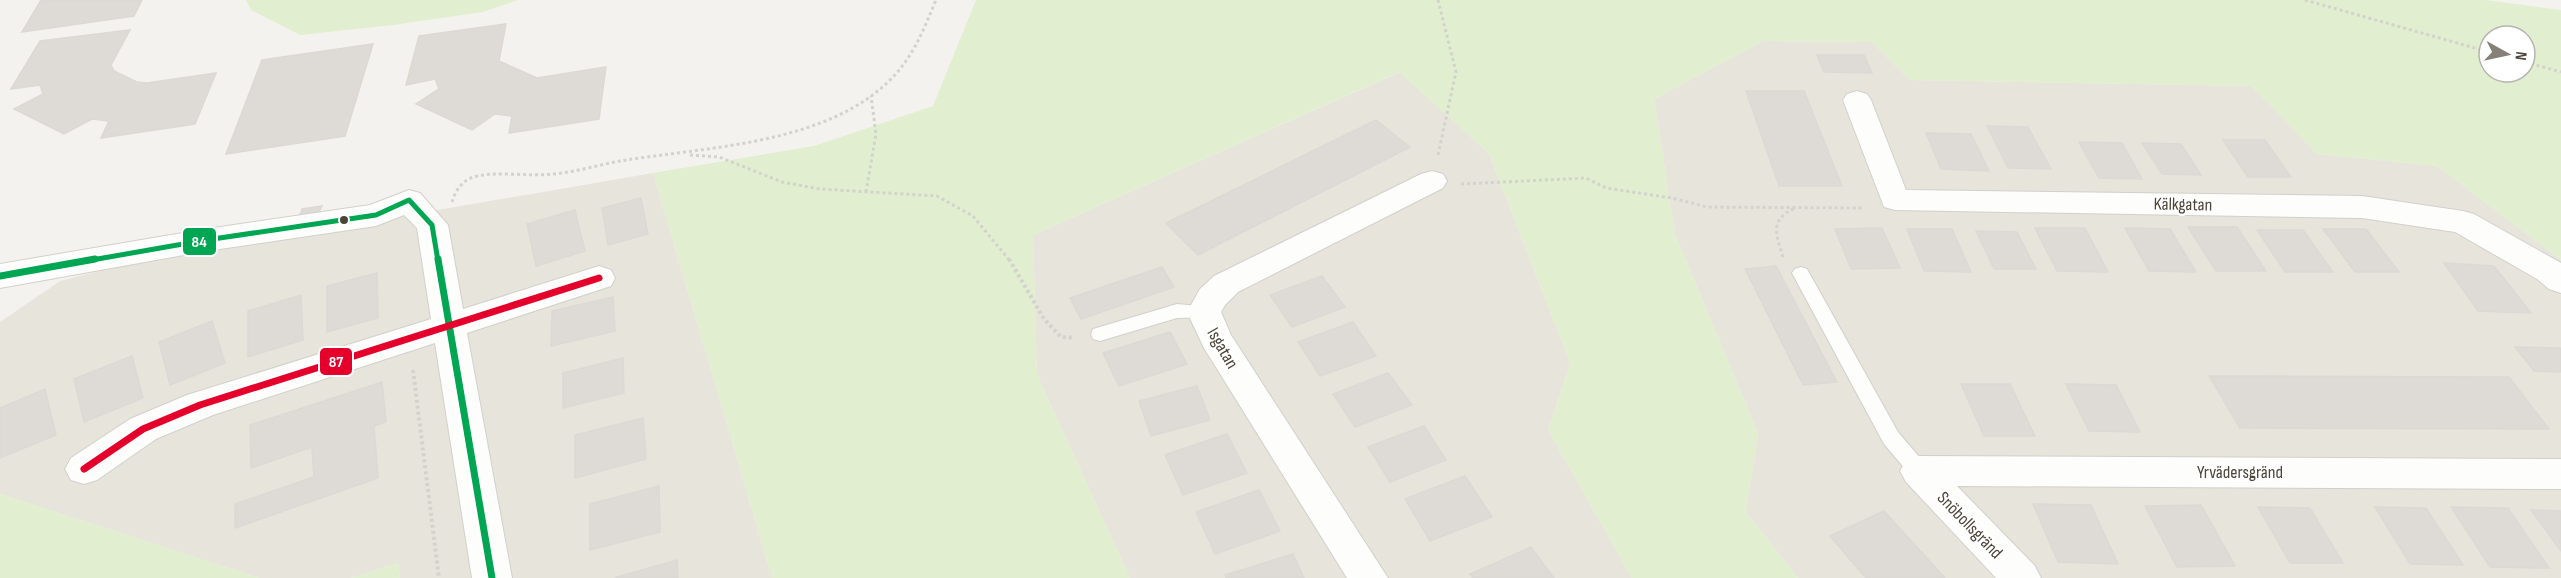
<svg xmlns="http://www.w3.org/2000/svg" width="2561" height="578" font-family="'Sofia Sans Condensed',sans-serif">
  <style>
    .residential { fill: #e7e4dc }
    .green { fill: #e1eecf; fill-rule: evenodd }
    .building { fill: #dedbd6; stroke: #dcd9d4; stroke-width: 1.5 }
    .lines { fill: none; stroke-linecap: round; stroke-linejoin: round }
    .service-casing { stroke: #d2d0cb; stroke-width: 2 }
    .minor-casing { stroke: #d2d0cb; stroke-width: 2 }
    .path-far1 { stroke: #d3d2cc; stroke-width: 3; stroke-dasharray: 3 3; stroke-linecap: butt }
    .path { stroke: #d3d2cc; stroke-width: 4; stroke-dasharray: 3 3; stroke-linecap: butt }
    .service { fill: #fdfdfc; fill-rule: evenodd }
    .minor { fill: #fdfdfc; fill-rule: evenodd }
    .bus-1-far1-casing { stroke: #fff; stroke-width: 9 }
    .bus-1-casing { stroke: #fff; stroke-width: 11 }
    .bus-2-casing { stroke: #fff; stroke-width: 11 }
    .bus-1-far1 { stroke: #00a651; stroke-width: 5 }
    .bus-1 { stroke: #00a651; stroke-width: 7 }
    .bus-2 { stroke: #e4002b; stroke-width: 7 }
    .bus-dot { fill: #4b4439; stroke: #fff; stroke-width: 2 }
    .labels { text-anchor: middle; stroke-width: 5; stroke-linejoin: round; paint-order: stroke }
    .street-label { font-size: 18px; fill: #4b4439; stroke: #fff }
    .line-badge { stroke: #fff; stroke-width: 2 }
    .badge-label { font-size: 16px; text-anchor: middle; font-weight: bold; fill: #fff }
  </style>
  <rect width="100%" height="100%" fill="#f4f2ee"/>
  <!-- residential -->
  <g class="residential">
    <polygon points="1763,41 1872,42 1910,80 2251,86 2317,154 2437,166 2561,260 2561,578 1798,578 1746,512 1758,433 1675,234 1654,99"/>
    <polygon points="1400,72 1489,154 1570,363 1548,430 1632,578 1130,578 1037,375 1033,235"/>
    <polygon points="653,173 772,578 400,578 398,563 351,578 259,578 0,494 0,322 60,281 135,262"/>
  </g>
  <!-- green -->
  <g class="green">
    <polygon points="246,0 518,0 483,12 393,25 300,35 251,10"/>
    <path d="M976,0H2485L2561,10V260L2437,166L2317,154L2251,86L1910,80L1872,42L1763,41L1654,99L1675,234L1758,433L1746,512L1798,578H1632L1548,430L1570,363L1489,154L1399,72L1033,235L1037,375L1130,578H772L653,173L814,146L933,106ZM2489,36H2525V72H2489Z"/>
    <polygon points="0,494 259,578 0,578"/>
    <polygon points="398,563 400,578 351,578"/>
  </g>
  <!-- building -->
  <g class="building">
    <polygon points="41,0 142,0 134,16 22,32"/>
    <polygon points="506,24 499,61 537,78 606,67 599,119 509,133 512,116 495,114 472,130 416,104 439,89 435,79 406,85 419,36"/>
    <polygon points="130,30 111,65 114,71 137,82 147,83 216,73 195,124 101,138 109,121 92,119 64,134 14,109 43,94 40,85 11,89 40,41"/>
    <polygon points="373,44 345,136 226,154 262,60"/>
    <polygon points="1817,55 1864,55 1872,73 1824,72"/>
    <polygon points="1746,91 1804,91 1842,186 1779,186"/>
    <polygon points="1376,120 1410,147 1198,255 1166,223"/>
    <polygon points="1987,126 2028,127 2051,169 2008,168"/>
    <polygon points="1926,133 1971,134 1989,171 1941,169"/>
    <polygon points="2223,140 2265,140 2291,177 2248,177"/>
    <polygon points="2079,142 2122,143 2142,179 2099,178"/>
    <polygon points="2142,143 2181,144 2201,175 2162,174"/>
    <polygon points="641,198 648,234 608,245 602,208"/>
    <polygon points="322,206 319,212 300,215 302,209"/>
    <polygon points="575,210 585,251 536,266 527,224"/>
    <polygon points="2188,227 2237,227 2266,271 2216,271"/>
    <polygon points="1882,228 1900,268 1851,269 1835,229"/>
    <polygon points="2035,228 2085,228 2108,272 2057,271"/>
    <polygon points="2125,228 2170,229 2196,272 2149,271"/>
    <polygon points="1907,229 1952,229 1971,272 1924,271"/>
    <polygon points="2323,229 2366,229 2399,272 2355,272"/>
    <polygon points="2257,230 2303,230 2333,272 2285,272"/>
    <polygon points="1976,231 2017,232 2036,269 1994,269"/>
    <polygon points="2444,263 2494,266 2531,313 2478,311"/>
    <polygon points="1776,266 1837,382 1803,385 1745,269"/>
    <polygon points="1162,267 1174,287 1081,319 1070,298"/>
    <polygon points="377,273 378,318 327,332 327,286"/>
    <polygon points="1322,276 1345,307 1292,327 1270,295"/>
    <polygon points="301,295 303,340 248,357 248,311"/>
    <polygon points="613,297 615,331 551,346 552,311"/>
    <polygon points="212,321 225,363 170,385 159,342"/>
    <polygon points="1353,322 1376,356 1320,376 1298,342"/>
    <polygon points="1170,332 1187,364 1119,386 1103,353"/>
    <polygon points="2515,347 2561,348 2561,372 2534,371"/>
    <polygon points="132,356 143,398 84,422 74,379"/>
    <polygon points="623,358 624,393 563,408 563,373"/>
    <polygon points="1388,373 1412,405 1355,427 1333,394"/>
    <polygon points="2209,376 2509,377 2549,429 2240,428"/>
    <polygon points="382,382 386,422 374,426 378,478 235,528 235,504 314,477 312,447 251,468 250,425"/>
    <polygon points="1961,384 2010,384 2035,436 1984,436"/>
    <polygon points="2066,384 2116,385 2140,432 2089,431"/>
    <polygon points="1197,386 1210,420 1151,436 1139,401"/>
    <polygon points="45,389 56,435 0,458 0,408"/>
    <polygon points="643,418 646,459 575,478 575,435"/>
    <polygon points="1424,426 1446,460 1390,482 1368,447"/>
    <polygon points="1227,434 1247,473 1183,495 1165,455"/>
    <polygon points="1465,476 1492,517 1430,541 1405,499"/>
    <polygon points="659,486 660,532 590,550 590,504"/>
    <polygon points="1259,490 1280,531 1215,554 1196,512"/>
    <polygon points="2033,504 2091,505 2118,564 2058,562"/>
    <polygon points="2201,505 2235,566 2177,567 2145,506"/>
    <polygon points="2258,507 2310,508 2343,563 2290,563"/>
    <polygon points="2375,507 2426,508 2463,565 2410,564"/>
    <polygon points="2451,507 2508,508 2549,568 2490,567"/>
    <polygon points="2531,510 2561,511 2561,551"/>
    <polygon points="1884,511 1945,578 1866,578 1830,536"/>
    <polygon points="1531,547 1554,578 1473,578 1470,574"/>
    <polygon points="1293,554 1304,578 1226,578 1225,575"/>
    <polygon points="677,560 678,578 614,578"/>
  </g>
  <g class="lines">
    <defs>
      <g id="service">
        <polygon points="1801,267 1807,269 1898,432 1926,465 1929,471 1926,477 1919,479 1912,477 1884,444 1792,273 1795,269"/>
        <polygon points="1177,304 1210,307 1213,312 1210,317 1177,318 1100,341 1093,339 1091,334 1093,329"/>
      </g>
      <g id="minor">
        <polygon points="1857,91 1867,94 1871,100 1906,190 2362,196 2463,211 2474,214 2561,263 2561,293 2549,289 2537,279 2455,232 2362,218 1895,210 1884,207 1843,100 1847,94"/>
        <polygon points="1432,171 1443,174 1447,181 1443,188 1238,292 1225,305 1221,312 1231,335 1388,578 1347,578 1204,348 1187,312 1200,289 1214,276 1421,174"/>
        <polygon points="409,190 420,193 448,225 463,309 599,266 611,270 615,278 611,286 467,333 512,578 472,578 435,343 213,415 156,439 97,480 84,484 71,480 65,469 71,458 130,419 187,395 431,319 417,228 404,215 376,226 206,251 0,288 0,264 206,229 370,205"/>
        <polygon points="1919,456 2561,459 2561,489 1957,486 2035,566 2041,578 1996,578 1906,482 1900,471 1906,460"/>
      </g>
    </defs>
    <!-- service casing -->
    <use href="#service" class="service-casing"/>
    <!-- minor casing -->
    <use href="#minor" class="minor-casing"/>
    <!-- path-far1 -->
    <g class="path-far1">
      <polyline points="1438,0 1456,72 1438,155"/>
      <polyline points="2305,0 2489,52"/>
      <polyline points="2525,62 2561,72"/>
      <polyline points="690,155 719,157 782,182 820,189 937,196 973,216 1010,261"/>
      <polyline points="1461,184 1586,178 1606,188 1672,198 1707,207 1863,208"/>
      <polyline points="866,192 876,134 871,96"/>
      <path d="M452,202C455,192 461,182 471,178C491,170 530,177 553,174C576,172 598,165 620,161C705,147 822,145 888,82C913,58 923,31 936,0"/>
      <path d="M1783,257C1776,234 1769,220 1795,208"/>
    </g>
    <!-- path -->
    <g class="path">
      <polyline points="1009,259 1044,319 1061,337 1074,338"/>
      <polyline points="413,370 439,578"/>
    </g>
    <!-- service -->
    <use href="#service" class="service"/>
    <!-- minor -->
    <use href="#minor" class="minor"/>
    <defs>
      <polyline id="bus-1-far1" points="86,261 206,240 376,215 409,200 432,225 438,261"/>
      <g id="bus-1">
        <polyline points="438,259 492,578"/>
        <polyline points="0,276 95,259"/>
      </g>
      <polyline id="bus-2" points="84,469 143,429 200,405 599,278"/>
    </defs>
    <!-- bus-1-far1 casing -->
    <use href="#bus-1-far1" class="bus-1-far1-casing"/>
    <!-- bus-1 casing -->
    <use href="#bus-1" class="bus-1-casing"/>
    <!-- bus-2 casing -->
    <use href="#bus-2" class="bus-2-casing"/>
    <!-- bus-1-far1 -->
    <use href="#bus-1-far1" class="bus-1-far1"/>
    <!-- bus-1 -->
    <use href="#bus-1" class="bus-1"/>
    <!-- bus-2 -->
    <use href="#bus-2" class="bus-2"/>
  </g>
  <!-- markers -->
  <circle class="bus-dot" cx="344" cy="220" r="5"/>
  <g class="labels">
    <!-- street labels -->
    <g class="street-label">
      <text transform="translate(2183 204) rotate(1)" y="6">Kälkgatan</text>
      <text transform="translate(1223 348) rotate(60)" y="6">Isgatan</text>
      <text x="2240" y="478">Yrvädersgränd</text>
      <text transform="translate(1970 525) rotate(46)" y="6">Snöbollsgränd</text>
    </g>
  </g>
  <g class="line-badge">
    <rect x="182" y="227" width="35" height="29" rx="6" fill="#00a651"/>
    <rect x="319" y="347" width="34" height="29" rx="6" fill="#e4002b"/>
  </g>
  <g class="badge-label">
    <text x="199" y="247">84</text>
    <text x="336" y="367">87</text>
  </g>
  <!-- north arrow -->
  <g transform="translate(2507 54) rotate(98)"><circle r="28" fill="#ffffff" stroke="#b7b4b0" stroke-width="1.5"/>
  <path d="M0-4.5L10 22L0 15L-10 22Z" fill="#868178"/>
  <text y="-9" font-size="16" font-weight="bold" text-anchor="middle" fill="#4b4439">N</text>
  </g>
</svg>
